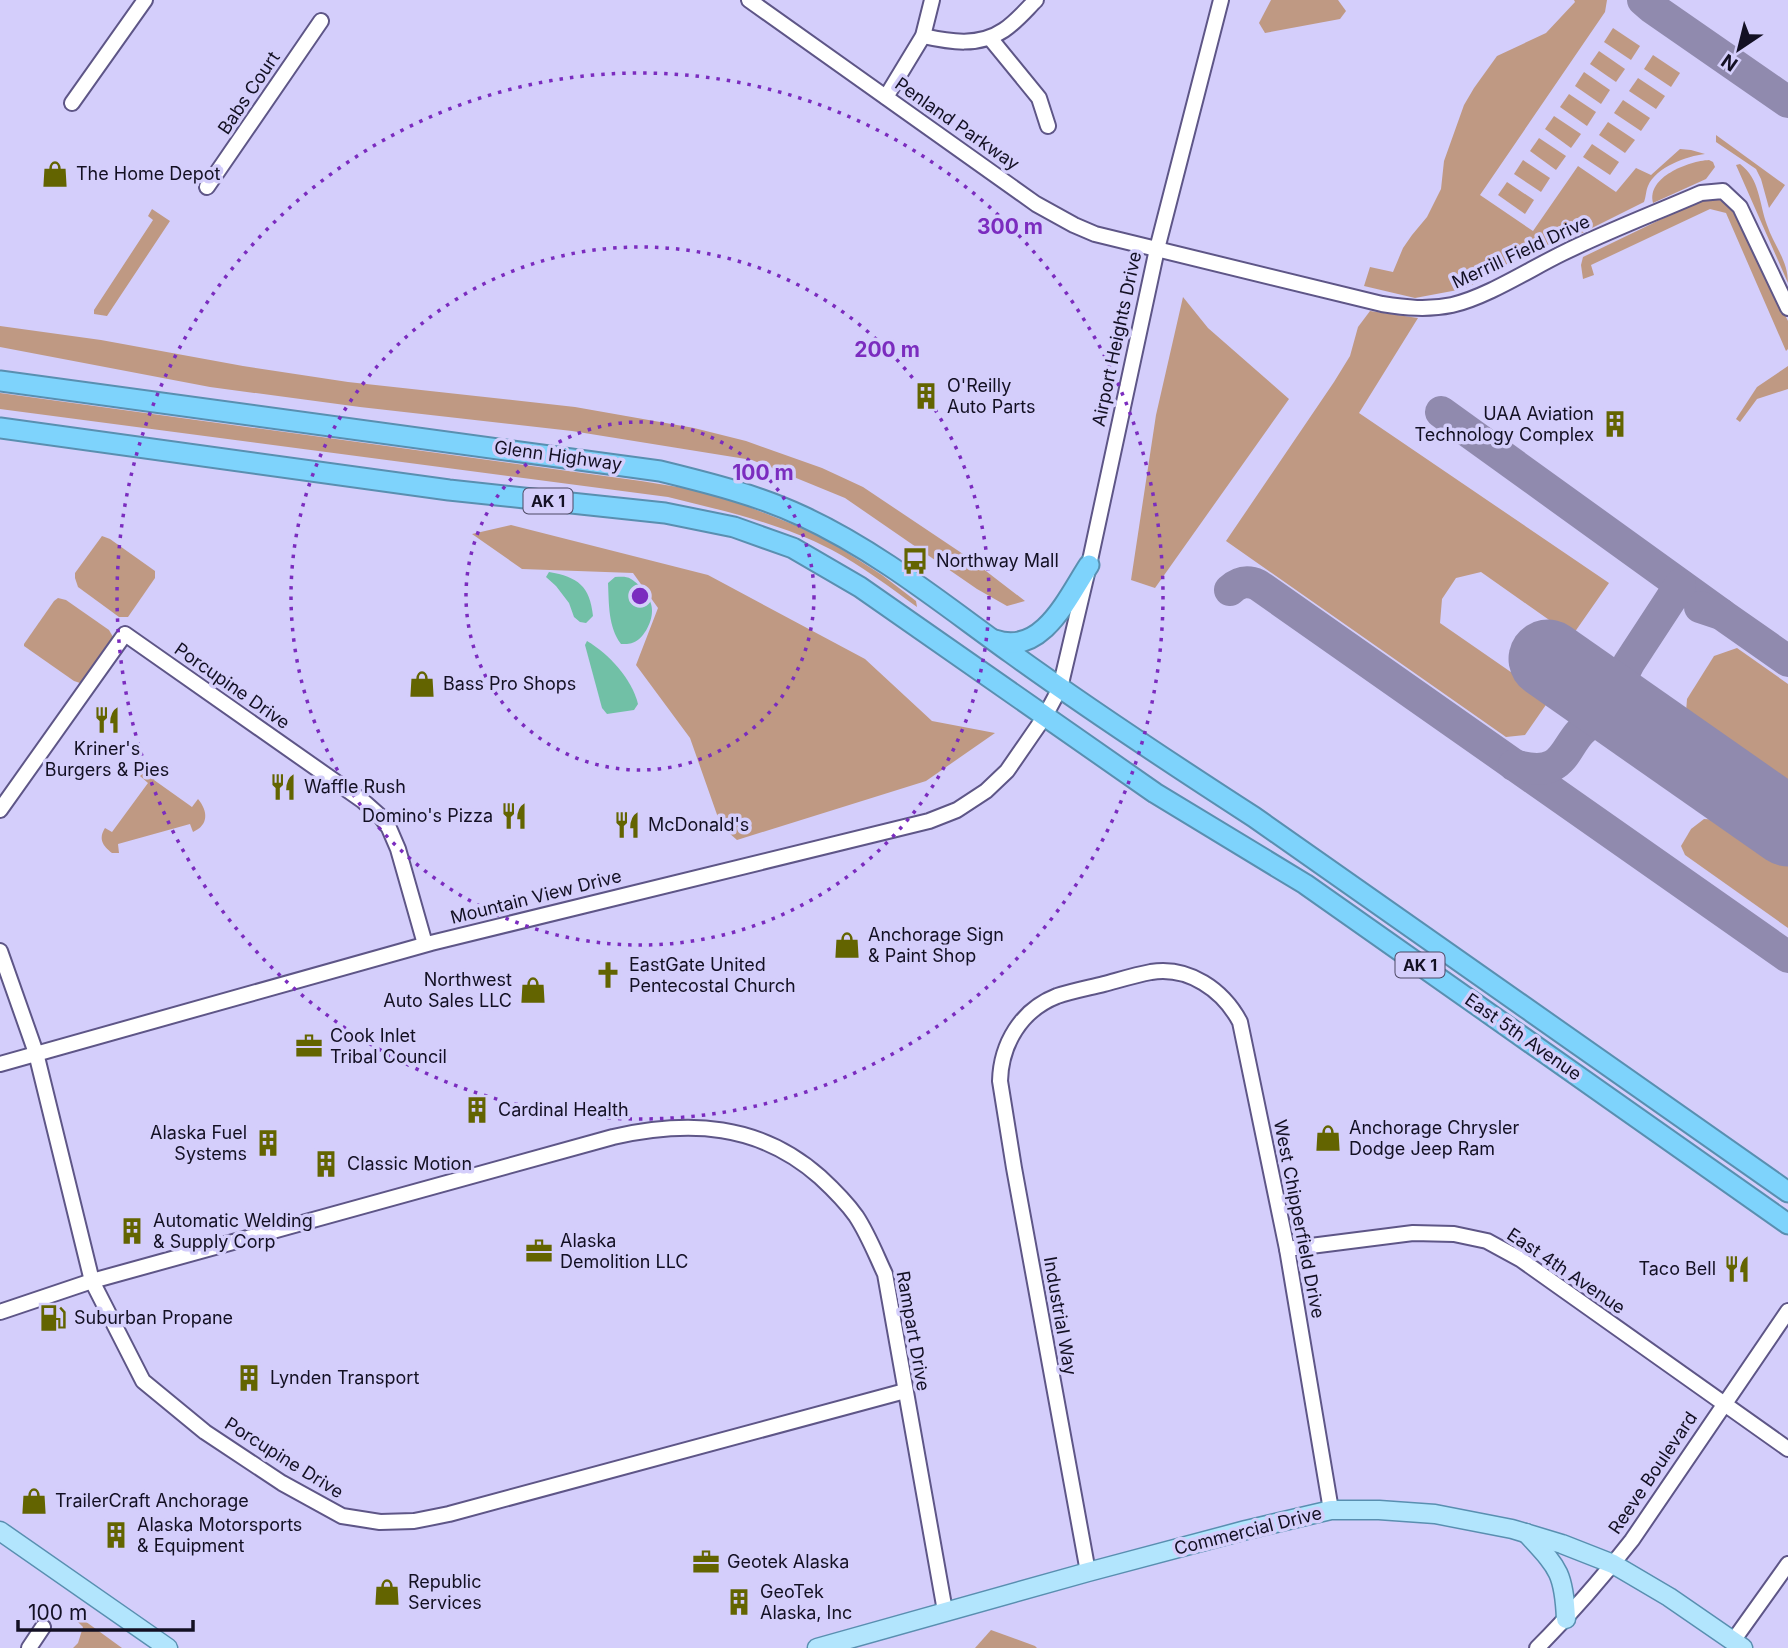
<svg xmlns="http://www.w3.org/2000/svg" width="1788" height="1648" font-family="Inter,sans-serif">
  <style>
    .green { fill: #bf9983 }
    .water { fill: #71c0a6 }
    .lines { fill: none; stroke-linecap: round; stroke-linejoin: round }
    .taxiway { stroke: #908aae; stroke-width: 32 }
    .runway { stroke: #908aae; stroke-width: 79 }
    .minor-casing { stroke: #5e5687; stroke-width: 18 }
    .major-casing { stroke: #598fb0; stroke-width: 21 }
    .highway-casing { stroke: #598fb0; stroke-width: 23 }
    .minor { stroke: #fff; stroke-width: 14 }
    .major { stroke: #b2e5fd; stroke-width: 18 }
    .highway { stroke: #7ed3fc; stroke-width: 19 }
    .ring { fill: none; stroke: #7b2cbf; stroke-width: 3.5; stroke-dasharray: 3.5 7 }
    .labels { text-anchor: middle; stroke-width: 7; stroke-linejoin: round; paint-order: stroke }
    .shield { fill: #d4cefb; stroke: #4d4964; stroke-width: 2 }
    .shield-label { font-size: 16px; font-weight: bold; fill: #131023 }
    .street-label { font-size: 18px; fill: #131023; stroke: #d4cefb }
    .poi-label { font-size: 18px; fill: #131023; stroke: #d4cefb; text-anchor: start }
    .centre { fill: #7b2cbf; stroke: #d4cefb; stroke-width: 3.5 }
    .ring-label { font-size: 21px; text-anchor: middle; font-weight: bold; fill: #7b2cbf; stroke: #d4cefb; stroke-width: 7; stroke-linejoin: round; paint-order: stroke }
  </style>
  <rect width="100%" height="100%" fill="#d4cefb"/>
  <!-- green -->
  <g class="green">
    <polygon points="1271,0 1338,0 1346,11 1340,19 1265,33 1259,23"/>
    <path d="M1574,0H1607L1605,12L1480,195L1533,231L1578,166L1616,192L1636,168L1651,175L1680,149L1691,150L1705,154C1687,156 1656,167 1648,186C1646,190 1646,197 1644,202L1570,239L1547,245L1518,257L1482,280L1463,289L1415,298L1364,286L1370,267L1393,272L1403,248L1412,235L1427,217L1441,189L1444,161L1464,105L1474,88L1497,56L1546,33L1575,2Z"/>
    <polygon points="1613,28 1640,46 1631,60 1604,42"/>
    <polygon points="1599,51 1625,69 1616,82 1590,64"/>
    <polygon points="1653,55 1680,73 1671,87 1644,69"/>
    <polygon points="1584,72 1610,90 1601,104 1575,86"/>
    <polygon points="1638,78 1665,96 1656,109 1629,91"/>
    <polygon points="1569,94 1596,112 1587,126 1560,107"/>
    <polygon points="1623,100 1650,118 1641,131 1614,113"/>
    <polygon points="1554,116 1581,134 1571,148 1545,129"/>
    <polygon points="1608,122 1635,140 1625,153 1599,135"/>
    <polygon points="1716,135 1785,185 1769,208 1761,179 1756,169 1716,142"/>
    <polygon points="1539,138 1566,156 1556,170 1530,151"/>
    <polygon points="1592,144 1619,162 1610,175 1583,157"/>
    <polygon points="1523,160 1550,178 1541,192 1514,174"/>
    <path d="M1709,160L1713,162L1715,167L1706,179L1653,203C1646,177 1689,161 1709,160Z"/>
    <path d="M1740,164C1760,179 1759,203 1767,225C1774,246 1788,260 1788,283L1736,165Z"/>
    <polygon points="1507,182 1534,200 1525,214 1498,195"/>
    <polygon points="1705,198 1717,199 1729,204 1788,321 1788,349 1786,351 1726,213 1710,209 1591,265 1594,275 1583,279 1581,265 1583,257"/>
    <polygon points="152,209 170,221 107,316 94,314 94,310 153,220 148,216"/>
    <polygon points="1183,297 1208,328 1289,399 1155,588 1131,580 1156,415"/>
    <polygon points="1370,311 1418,318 1359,413 1609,583 1572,636 1481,572 1456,578 1442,599 1440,623 1550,699 1525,735 1506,737 1226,541 1334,382 1350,356 1358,327"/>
    <polygon points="0,326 101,340 243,366 348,382 575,407 694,428 746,441 822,468 863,487 969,558 1025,601 1007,606 977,589 845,498 752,460 572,431 360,407 210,387 0,347"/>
    <polygon points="1788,366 1788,389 1757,399 1740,422 1736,419 1757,387"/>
    <path d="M0,393L641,481L714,493L797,526L832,543L882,575L916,601L917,607C891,588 859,564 832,550C780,523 724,511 668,497L0,409Z"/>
    <polygon points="511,525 708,575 865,659 932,721 995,733 926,781 737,840 721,826 690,738 636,665 658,608 633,573 522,569 472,534"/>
    <polygon points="102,536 110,539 155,571 155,578 128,617 119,617 78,587 75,578 75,573"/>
    <polygon points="58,598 66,600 109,630 113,637 84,680 80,683 74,681 24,646 24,644 54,601"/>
    <polygon points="1737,648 1788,684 1788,789 1688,716 1686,712 1687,699 1714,656"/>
    <path d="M151,770L158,772L154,780L192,807L198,799C208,811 209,825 193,832L190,824L118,844L119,853H112C103,846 98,839 105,828L112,832L148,783L140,776L145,772Z"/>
    <polygon points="1704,819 1720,820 1788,866 1788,928 1685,855 1681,846 1691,829"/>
    <polygon points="78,1616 122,1648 73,1648 78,1643 83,1627 73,1617"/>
    <polygon points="991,1630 1035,1646 1037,1648 975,1648"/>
  </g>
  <!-- water -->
  <g class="water">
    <path d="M549,572C578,577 590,586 593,616L586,623L580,622L574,617L569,603L556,586L546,577Z"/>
    <path d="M615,577C621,577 626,576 631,579C641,585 653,600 652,611C652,623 643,640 632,643C631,644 623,644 621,644C608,627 609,603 608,583Z"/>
    <path d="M587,641C609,654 632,679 638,704L634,710L607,714L602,708L585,645Z"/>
  </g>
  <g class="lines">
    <!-- taxiway -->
    <g class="taxiway">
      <polyline points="1643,0 1651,7 1788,102"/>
      <polyline points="1441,412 1721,614"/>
      <path d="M1230,590C1239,582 1247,580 1258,585L1788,957"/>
      <polyline points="1700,607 1721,614 1788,661"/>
      <polyline points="1640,723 1625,698 1622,687 1622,677 1629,663 1680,585"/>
      <path d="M1514,765C1575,783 1560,734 1597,721C1610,716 1627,721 1640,723"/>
    </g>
    <!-- runway -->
    <polyline class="runway" points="1548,659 1788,827"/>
    <defs>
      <g id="minor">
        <path d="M749,0L1036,204L1074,225L1095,234L1382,304C1406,308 1428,310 1452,305C1487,297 1530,269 1563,253C1608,231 1655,213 1701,193L1723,191L1740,207L1788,308"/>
        <path d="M923,36C950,42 979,47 1004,30C1016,22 1026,10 1036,0"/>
        <polyline points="990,38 1039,98 1048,126"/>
        <polyline points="886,97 923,36 932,0"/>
        <polyline points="72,103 145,0"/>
        <polyline points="207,187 321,21"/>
        <polyline points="0,810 125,634 363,801 381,817 389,828 398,849 425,944"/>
        <polyline points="0,951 36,1053 92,1281 143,1381 205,1432 282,1483 342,1516 380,1522 414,1521 449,1514 905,1391"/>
        <polyline points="0,1064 431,943 929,821 957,810 986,791 1007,771 1045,716 1060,688 1089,565 1157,249 1221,0"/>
        <polyline points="1287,1249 1413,1233 1454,1234 1487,1241 1520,1259 1788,1449"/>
        <path d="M0,1312L92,1281L613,1137C689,1120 759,1123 820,1177C833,1189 846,1202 856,1216C868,1234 876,1255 885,1274L945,1611"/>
        <path d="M1088,1572L1014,1168L1000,1081C1001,1044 1021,1010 1057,996C1072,991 1088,988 1104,984C1119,980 1135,975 1151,972C1189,966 1223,990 1240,1022L1287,1249L1331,1510"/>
        <polyline points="1733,1641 1788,1564"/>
        <polyline points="29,1648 43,1627"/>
        <path d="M1537,1648C1571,1614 1602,1578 1632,1540L1788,1311"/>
      </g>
      <g id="major">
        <polyline points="0,1531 168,1648"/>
        <path d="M1526,1533C1557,1567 1564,1571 1566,1619"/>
        <polyline points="817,1648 1088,1572 1246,1530 1331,1510 1379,1510 1435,1514 1512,1529 1562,1544 1613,1564 1669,1597 1743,1648"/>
      </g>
      <g id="highway">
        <path d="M0,381L660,471C709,483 757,495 802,516C878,551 944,605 1011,653C1090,710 1172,764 1254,817L1788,1192"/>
        <polyline points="0,428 449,490 665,513 734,527 793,548 860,587 1155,793 1305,884 1788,1224"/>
        <path d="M995,640C1042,657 1068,597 1089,565"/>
      </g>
    </defs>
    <!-- minor casing -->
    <use href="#minor" class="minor-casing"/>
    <!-- major casing -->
    <use href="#major" class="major-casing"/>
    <!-- highway casing -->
    <use href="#highway" class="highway-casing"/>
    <!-- minor -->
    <use href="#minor" class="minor"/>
    <!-- major -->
    <use href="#major" class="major"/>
    <!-- highway -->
    <use href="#highway" class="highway"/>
  </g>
  <!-- distance rings -->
  <g class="ring">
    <circle cx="640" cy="596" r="174"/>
    <circle cx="640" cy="596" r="349"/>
    <circle cx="640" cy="596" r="523"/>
  </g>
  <!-- icons -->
  <defs>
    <symbol id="shop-bare" viewBox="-9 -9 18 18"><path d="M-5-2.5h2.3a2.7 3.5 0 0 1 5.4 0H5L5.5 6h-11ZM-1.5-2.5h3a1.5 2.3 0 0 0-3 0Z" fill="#636400" stroke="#d4cefb" stroke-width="2.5" paint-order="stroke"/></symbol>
    <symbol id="building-bare" viewBox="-9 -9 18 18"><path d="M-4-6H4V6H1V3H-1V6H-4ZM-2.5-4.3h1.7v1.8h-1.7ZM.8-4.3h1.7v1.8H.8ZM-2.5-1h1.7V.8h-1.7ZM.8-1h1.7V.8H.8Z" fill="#636400" stroke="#d4cefb" stroke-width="2.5" paint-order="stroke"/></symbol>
    <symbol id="bus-bare" viewBox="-9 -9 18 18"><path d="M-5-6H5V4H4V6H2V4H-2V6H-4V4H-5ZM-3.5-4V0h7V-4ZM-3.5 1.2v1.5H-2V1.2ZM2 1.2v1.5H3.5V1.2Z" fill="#636400" stroke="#d4cefb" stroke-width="2.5" paint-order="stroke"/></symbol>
    <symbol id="restaurant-bare" viewBox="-9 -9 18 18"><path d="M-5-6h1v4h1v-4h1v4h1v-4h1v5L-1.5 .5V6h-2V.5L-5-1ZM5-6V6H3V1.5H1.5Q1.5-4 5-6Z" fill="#636400" stroke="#d4cefb" stroke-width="2.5" paint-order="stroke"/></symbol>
    <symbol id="church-bare" viewBox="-9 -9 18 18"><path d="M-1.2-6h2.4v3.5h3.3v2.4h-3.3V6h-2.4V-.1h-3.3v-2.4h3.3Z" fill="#636400" stroke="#d4cefb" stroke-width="2.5" paint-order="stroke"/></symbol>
    <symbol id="office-bare" viewBox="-9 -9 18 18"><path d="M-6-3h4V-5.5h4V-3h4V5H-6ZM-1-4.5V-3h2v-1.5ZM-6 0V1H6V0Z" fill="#636400" stroke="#d4cefb" stroke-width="2.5" paint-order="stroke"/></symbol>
    <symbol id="fuel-bare" viewBox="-9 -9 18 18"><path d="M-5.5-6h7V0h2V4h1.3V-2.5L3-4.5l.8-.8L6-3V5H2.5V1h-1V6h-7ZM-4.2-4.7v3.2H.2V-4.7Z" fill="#636400" stroke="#d4cefb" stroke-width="2.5" paint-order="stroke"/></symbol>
  </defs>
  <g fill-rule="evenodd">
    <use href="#shop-bare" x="36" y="155" width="38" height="38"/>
    <use href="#building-bare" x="907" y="377" width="38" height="38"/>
    <use href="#building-bare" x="1596" y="405" width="38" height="38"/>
    <use href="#bus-bare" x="896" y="542" width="38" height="38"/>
    <use href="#shop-bare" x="403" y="665" width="38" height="38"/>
    <use href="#restaurant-bare" x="88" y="701" width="38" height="38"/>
    <use href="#restaurant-bare" x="264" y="768" width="38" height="38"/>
    <use href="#restaurant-bare" x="495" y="797" width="38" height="38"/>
    <use href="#restaurant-bare" x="608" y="806" width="38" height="38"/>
    <use href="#shop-bare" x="828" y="926" width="38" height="38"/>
    <use href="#church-bare" x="589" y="956" width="38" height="38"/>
    <use href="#shop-bare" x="514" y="971" width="38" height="38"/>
    <use href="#office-bare" x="290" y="1027" width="38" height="38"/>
    <use href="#building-bare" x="458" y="1091" width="38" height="38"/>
    <use href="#shop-bare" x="1309" y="1119" width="38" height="38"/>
    <use href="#building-bare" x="249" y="1124" width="38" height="38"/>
    <use href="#building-bare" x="307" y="1145" width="38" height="38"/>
    <use href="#building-bare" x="113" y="1212" width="38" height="38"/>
    <use href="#office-bare" x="520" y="1232" width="38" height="38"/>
    <use href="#restaurant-bare" x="1718" y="1250" width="38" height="38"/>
    <use href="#fuel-bare" x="34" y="1299" width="38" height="38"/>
    <use href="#building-bare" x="230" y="1359" width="38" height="38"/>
    <use href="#shop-bare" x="15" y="1482" width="38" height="38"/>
    <use href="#building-bare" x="97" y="1516" width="38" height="38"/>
    <use href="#office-bare" x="687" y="1543" width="38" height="38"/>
    <use href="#shop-bare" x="368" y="1573" width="38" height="38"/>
    <use href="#building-bare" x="720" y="1583" width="38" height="38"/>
  </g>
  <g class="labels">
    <!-- shield labels -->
    <g class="shield">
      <rect x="523.5" y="488.5" width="49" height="25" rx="5"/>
      <rect x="1395.5" y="952.5" width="49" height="25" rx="5"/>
    </g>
    <g class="shield-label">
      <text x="548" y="507">AK 1</text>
      <text x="1420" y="971">AK 1</text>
    </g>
    <!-- street labels -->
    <g class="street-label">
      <text transform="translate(249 93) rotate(-56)" y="6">Babs Court</text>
      <text transform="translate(957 124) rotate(35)" y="6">Penland Parkway</text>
      <text transform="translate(1521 252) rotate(-25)" y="6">Merrill Field Drive</text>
      <text transform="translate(1117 339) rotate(-78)" y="6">Airport Heights Drive</text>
      <text transform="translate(558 456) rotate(8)" y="6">Glenn Highway</text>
      <text transform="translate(232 686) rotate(35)" y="6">Porcupine Drive</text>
      <text transform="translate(536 897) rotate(-14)" y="6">Mountain View Drive</text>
      <text transform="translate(1523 1037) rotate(35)" y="6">East 5th Avenue</text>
      <text transform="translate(1299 1219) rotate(79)" y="6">West Chipperfield Drive</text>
      <text transform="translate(1566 1271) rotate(34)" y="6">East 4th Avenue</text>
      <text transform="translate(1060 1316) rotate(80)" y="6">Industrial Way</text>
      <text transform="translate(913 1331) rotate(80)" y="6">Rampart Drive</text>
      <text transform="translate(284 1458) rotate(32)" y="6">Porcupine Drive</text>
      <text transform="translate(1653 1473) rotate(-56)" y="6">Reeve Boulevard</text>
      <text transform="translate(1248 1531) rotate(-14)" y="6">Commercial Drive</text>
    </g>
    <!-- poi labels -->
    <g class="poi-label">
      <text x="76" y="180">The Home Depot</text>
      <text x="947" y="392">O'Reilly<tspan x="947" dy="21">Auto Parts</tspan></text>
      <text x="1594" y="420" text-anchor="end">UAA Aviation<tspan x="1594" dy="21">Technology Complex</tspan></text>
      <text x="936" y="567">Northway Mall</text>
      <text x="443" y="690">Bass Pro Shops</text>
      <text x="107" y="755" text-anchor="middle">Kriner's<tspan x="107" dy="21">Burgers &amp; Pies</tspan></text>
      <text x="304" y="793">Waffle Rush</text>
      <text x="493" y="822" text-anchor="end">Domino's Pizza</text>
      <text x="648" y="831">McDonald's</text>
      <text x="868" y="941">Anchorage Sign<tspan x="868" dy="21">&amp; Paint Shop</tspan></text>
      <text x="629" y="971">EastGate United<tspan x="629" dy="21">Pentecostal Church</tspan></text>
      <text x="512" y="986" text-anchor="end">Northwest<tspan x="512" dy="21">Auto Sales LLC</tspan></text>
      <text x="330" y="1042">Cook Inlet<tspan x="330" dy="21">Tribal Council</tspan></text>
      <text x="498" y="1116">Cardinal Health</text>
      <text x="1349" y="1134">Anchorage Chrysler<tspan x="1349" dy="21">Dodge Jeep Ram</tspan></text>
      <text x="247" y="1139" text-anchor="end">Alaska Fuel<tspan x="247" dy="21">Systems</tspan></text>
      <text x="347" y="1170">Classic Motion</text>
      <text x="153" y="1227">Automatic Welding<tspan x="153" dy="21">&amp; Supply Corp</tspan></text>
      <text x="560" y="1247">Alaska<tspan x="560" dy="21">Demolition LLC</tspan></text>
      <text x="1716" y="1275" text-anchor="end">Taco Bell</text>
      <text x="74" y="1324">Suburban Propane</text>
      <text x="270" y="1384">Lynden Transport</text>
      <text x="55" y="1507">TrailerCraft Anchorage</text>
      <text x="137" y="1531">Alaska Motorsports<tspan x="137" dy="21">&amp; Equipment</tspan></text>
      <text x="727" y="1568">Geotek Alaska</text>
      <text x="408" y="1588">Republic<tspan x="408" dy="21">Services</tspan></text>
      <text x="760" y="1598">GeoTek<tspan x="760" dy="21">Alaska, Inc</tspan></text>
    </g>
  </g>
  <circle cx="640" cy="596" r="10" class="centre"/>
  <g class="ring-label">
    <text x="1010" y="234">300 m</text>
    <text x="887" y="357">200 m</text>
    <text x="763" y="480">100 m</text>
  </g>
  <!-- north arrow -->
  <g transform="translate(1739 49) rotate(215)" stroke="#d4cefb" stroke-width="5" paint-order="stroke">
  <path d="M0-5L12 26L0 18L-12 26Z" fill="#131023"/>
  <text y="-10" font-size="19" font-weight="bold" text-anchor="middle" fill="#131023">N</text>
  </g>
  <!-- scale -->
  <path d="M18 1620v10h175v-10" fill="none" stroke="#131023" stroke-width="3.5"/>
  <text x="28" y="1620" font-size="21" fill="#131023" stroke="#d4cefb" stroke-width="5" paint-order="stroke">100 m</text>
</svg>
